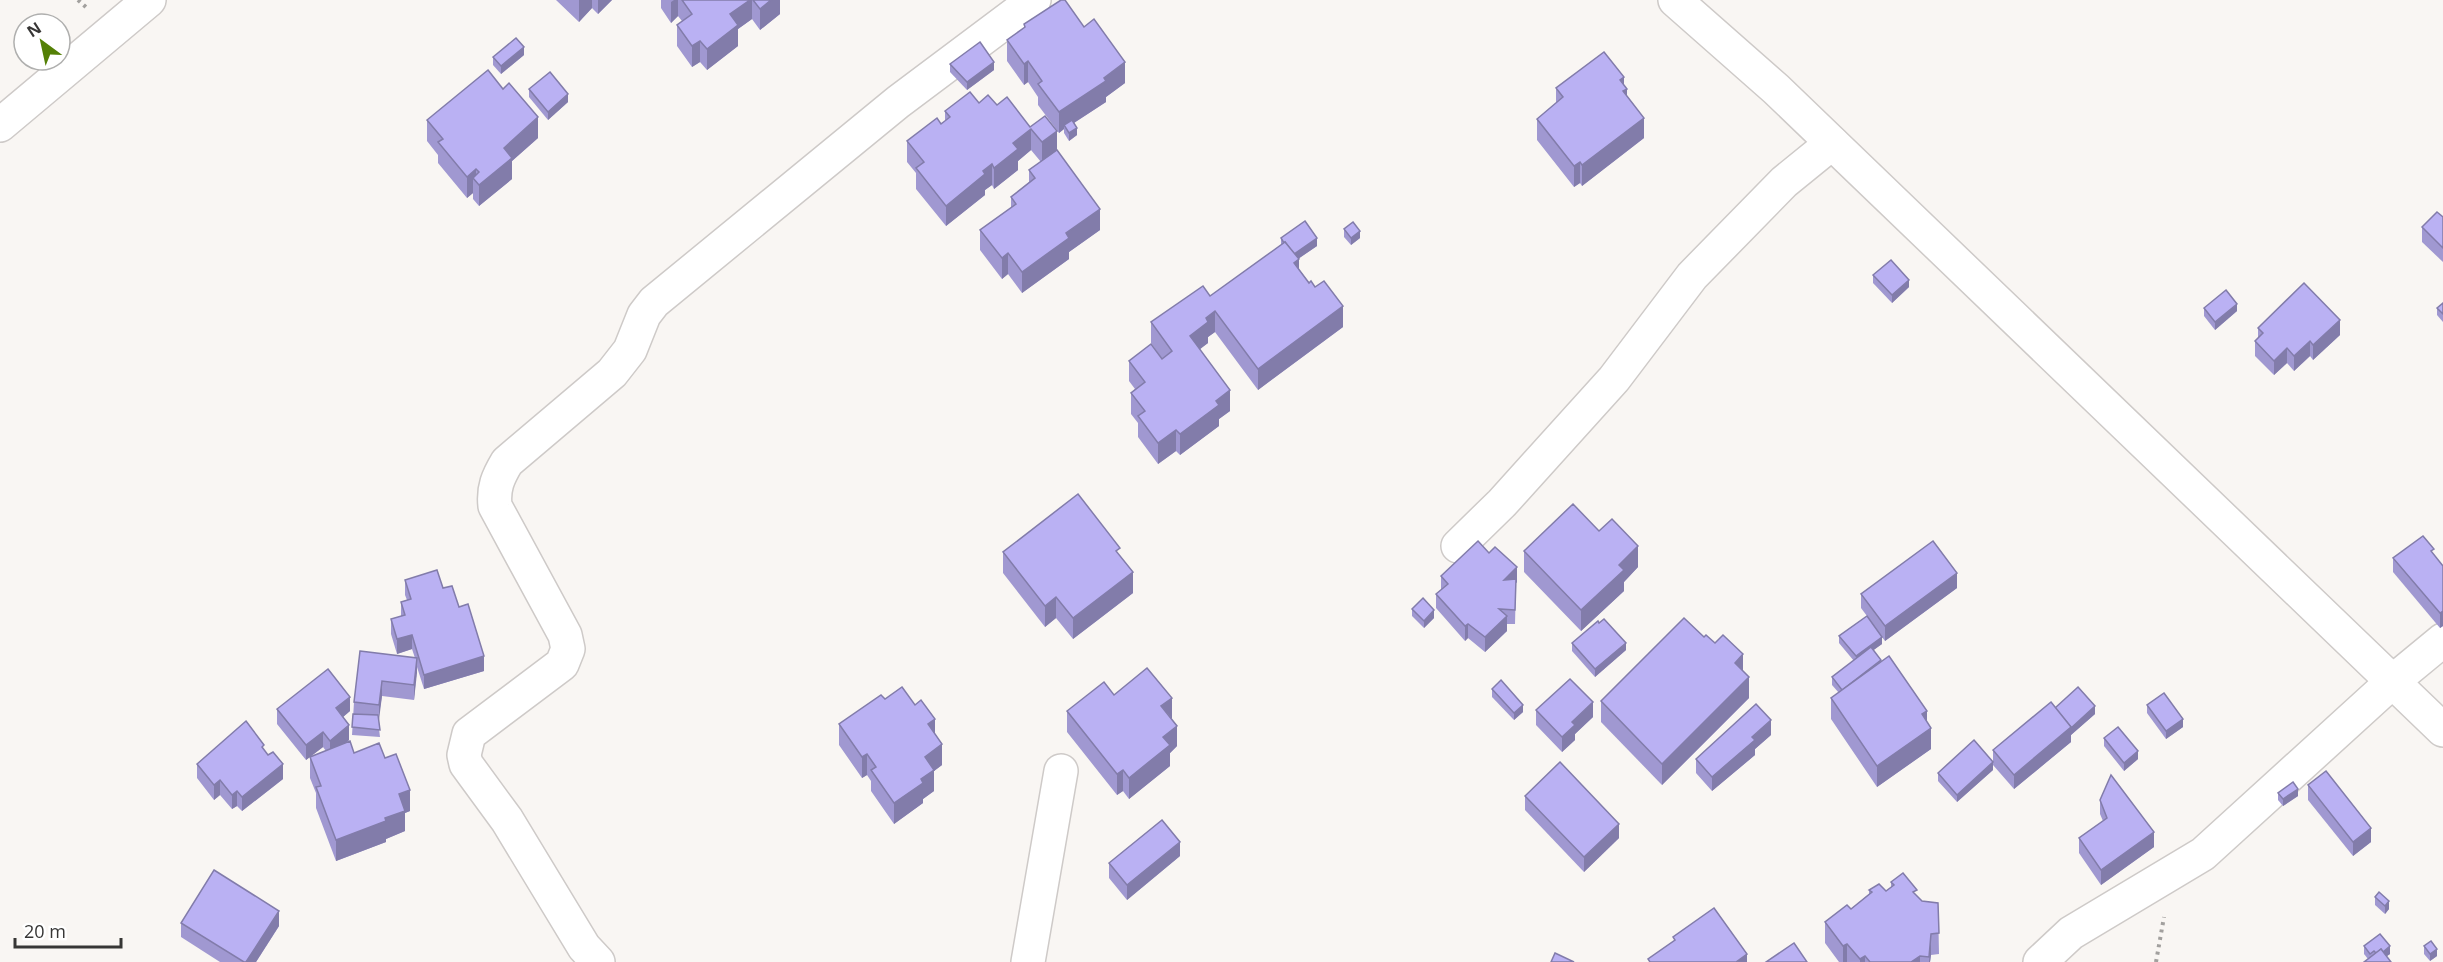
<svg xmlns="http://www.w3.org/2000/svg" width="2443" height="962" font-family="'Open Sans',sans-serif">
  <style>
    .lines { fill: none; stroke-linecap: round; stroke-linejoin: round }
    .minor-casing { stroke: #cecac8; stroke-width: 36 }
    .path { stroke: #a2a09e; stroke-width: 4; stroke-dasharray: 3 4.5; stroke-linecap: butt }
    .minor { stroke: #fff; stroke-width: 33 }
    .wall { fill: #a098d1 }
    .shaded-wall { fill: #827caa }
    .building { fill: #bab1f3; stroke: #827caa; stroke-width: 1.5 }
  </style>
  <rect width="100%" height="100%" fill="#f9f6f3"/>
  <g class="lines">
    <defs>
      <g id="minor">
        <polyline points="1675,0 1776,89 2443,730"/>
        <polyline points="0,125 149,0"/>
        <polyline points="1458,546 1502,503 1614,379 1692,276 1784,182 1832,143"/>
        <path d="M598,962L584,947L507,820L466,764L464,755L469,734L562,664L568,649L565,635L495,506C493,488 498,477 507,462L612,373L630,350L644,315L654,302L898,102L1034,0"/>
        <polyline points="1028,962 1061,771"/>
        <polyline points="2040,962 2071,933 2203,854 2392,682 2443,640"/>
      </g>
    </defs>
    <!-- minor casing -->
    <use href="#minor" class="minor-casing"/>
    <!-- path -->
    <g class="path">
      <polyline points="78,0 87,8"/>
      <polyline points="2156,962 2164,917"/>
    </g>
    <!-- minor -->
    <use href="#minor" class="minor"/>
  </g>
  <!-- wall -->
  <g class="wall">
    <polygon points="556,0 612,0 598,14 592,8 579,22"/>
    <polygon points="661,0 780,0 780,14 760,30 752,19 738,29 738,46 707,70 700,62 692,67 677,46 677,25 682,21 678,16 671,23 661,8"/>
    <polygon points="1024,24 1125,83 1106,97 1106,102 1074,123 1077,135 1069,141 1064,133 1064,129 1059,133 1038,105 1038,97 1028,82 1024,85 1007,61 1007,40 1024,28"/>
    <polygon points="524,55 501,74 493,65 493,57"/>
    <polygon points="950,64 994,70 967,90 950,72"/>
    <polygon points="1624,85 1627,96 1644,138 1582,186 1580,183 1574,187 1537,140 1537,119 1556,103 1556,88"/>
    <polygon points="529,89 568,102 548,120 529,97"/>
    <polygon points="979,103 997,105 1030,127 1057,150 1100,230 1069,252 1069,259 1022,293 1008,274 1002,279 980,250 980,230 1011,208 1011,197 1029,182 1029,170 1041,162 1031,150 1018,161 1018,170 994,189 992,185 985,190 985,195 946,226 916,189 916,173 907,162 907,141 945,121 945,111"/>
    <polygon points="427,120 538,138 512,161 512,179 479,206 473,199 473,193 467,198 438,163 438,155 427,141"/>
    <polygon points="2443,217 2443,262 2422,242 2422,227"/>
    <polygon points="1344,229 1360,238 1351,245 1344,237"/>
    <polygon points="1281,238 1317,246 1298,259 1299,269 1343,327 1258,390 1215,332 1208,337 1208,343 1199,349 1230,411 1219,419 1219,426 1180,455 1176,451 1158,464 1138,437 1138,423 1131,414 1131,393 1135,389 1129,381 1129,361 1162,359 1151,343 1151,322 1210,296 1281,245"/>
    <polygon points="1873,275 1909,287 1892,303 1873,283"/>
    <polygon points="2443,303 2443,322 2437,315 2437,308"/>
    <polygon points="2204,308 2237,311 2215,330 2204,316"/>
    <polygon points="2258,328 2340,335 2313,360 2310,356 2294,371 2287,363 2274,375 2255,356 2255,341 2258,338"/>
    <polygon points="1599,531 1638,567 1624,582 1624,591 1581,631 1524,572 1524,551"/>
    <polygon points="1003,552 1120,556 1133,593 1073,639 1056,618 1045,627 1003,573"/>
    <polygon points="1489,553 1517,582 1516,583 1515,624 1507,624 1507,631 1485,652 1468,638 1465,641 1436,608 1436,594 1441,590 1441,576"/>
    <polygon points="2434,555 2443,566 2443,626 2440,628 2393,572 2393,558"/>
    <polygon points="405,580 443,588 459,607 484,671 424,689 417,667 414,700 382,696 378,720 380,737 352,735 354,702 360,651 415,658 412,649 397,654 391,634 391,619 401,616 401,602 407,600 405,595"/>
    <polygon points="1957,588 1885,641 1882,637 1882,644 1873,650 1927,722 1931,749 1877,787 1831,719 1831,698 1839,693 1832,685 1832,677 1854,661 1839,643 1839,636 1867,616 1861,608 1861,594"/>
    <polygon points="1412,609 1434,618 1424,628 1412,616"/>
    <polygon points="1599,623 1626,650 1595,677 1572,651 1572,643"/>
    <polygon points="1704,637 1743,671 1749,698 1662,785 1601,722 1601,701"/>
    <polygon points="1492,689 1523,712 1514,720 1492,697"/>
    <polygon points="1114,695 1172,719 1177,746 1170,753 1170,766 1129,799 1123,791 1117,795 1067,732 1067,711"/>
    <polygon points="885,699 935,734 942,765 934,771 934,791 923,799 923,803 894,824 871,791 871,781 867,775 862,778 839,745 839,724"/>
    <polygon points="2147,705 2183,727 2166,739 2147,713"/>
    <polygon points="2055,708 2095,714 2071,735 2071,742 2014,789 1993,765 1993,770 1957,802 1938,781 1938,773 1993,762 1993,750"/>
    <polygon points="277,709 350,711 343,717 349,740 346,743 354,753 385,758 410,811 405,813 405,831 386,839 386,842 336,861 316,808 316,793 310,778 310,757 326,751 323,747 306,760 277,724"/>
    <polygon points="1536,710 1593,717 1575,734 1575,740 1562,752 1536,725"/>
    <polygon points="1771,735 1755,749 1755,755 1712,791 1696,773 1696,759"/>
    <polygon points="2104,738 2138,759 2124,771 2104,746"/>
    <polygon points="264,750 283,779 242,811 237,806 232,809 220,795 214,800 197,778 197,764"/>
    <polygon points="2308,785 2371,842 2353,856 2308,800"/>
    <polygon points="2278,793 2298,796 2283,806 2278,800"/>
    <polygon points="1525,796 1619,838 1584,872 1525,810"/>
    <polygon points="2100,800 2154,847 2101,885 2079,853 2079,838 2103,821 2100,814"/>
    <polygon points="1180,856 1127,900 1109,878 1109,863"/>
    <polygon points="1891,882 1917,896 1922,901 1938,903 1939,954 1931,955 1930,962 1839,962 1825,943 1825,922 1851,909 1869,894 1869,890 1886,891 1891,887"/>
    <polygon points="2375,897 2389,909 2385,914 2375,905"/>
    <polygon points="181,923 279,926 256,962 220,962 181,937"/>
    <polygon points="2364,946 2390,954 2386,956 2368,959 2364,954"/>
    <polygon points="2424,946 2437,956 2430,961 2424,954"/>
  </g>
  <!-- shaded-wall -->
  <g class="shaded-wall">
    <polygon points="579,0 592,0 592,8 579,22"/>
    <polygon points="598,0 612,0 598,14"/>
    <polygon points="674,0 678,0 678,16 671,23 671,2"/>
    <polygon points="750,0 752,0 752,19 738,29 738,46 707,70 707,49 730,14"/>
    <polygon points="771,0 780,0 780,14 760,30 760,9"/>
    <polygon points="700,41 700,62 692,67 692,46"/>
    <polygon points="524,47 524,55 501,74 501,66"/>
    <polygon points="1028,61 1028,82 1024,85 1024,64"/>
    <polygon points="994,62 994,70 967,90 967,82"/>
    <polygon points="1125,62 1125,83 1106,97 1106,102 1066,128 1064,125 1064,129 1059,133 1059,112"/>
    <polygon points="1624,77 1624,91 1627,89 1627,110 1620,80"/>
    <polygon points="568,94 568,102 548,120 548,112"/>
    <polygon points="538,117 538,138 512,161 512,179 479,206 479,185 504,148"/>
    <polygon points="1644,118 1644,138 1582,186 1582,165"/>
    <polygon points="1077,128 1077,135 1069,141 1069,133"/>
    <polygon points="1031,129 1031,150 1018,161 1018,170 994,189 994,168 1013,143"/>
    <polygon points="1057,131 1057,151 1042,163 1042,142"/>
    <polygon points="1580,162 1580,183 1574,187 1574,166"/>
    <polygon points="992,164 992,185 985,190 985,195 946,226 946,206 983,171"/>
    <polygon points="476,169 476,182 473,178 473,193 467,198 467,177"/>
    <polygon points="1100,209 1100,230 1069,252 1069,259 1022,293 1022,272 1066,233"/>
    <polygon points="1360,231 1360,238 1351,245 1351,238"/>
    <polygon points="1317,238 1317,246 1292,263 1292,255"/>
    <polygon points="1008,253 1008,274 1002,279 1002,258"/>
    <polygon points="1299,259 1299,280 1294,263"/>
    <polygon points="1909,280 1909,287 1892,303 1892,295"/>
    <polygon points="2237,304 2237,311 2215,330 2215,322"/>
    <polygon points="1343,306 1343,327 1258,390 1258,369"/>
    <polygon points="1215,311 1215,332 1208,337 1208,343 1190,357 1190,336 1206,318"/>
    <polygon points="2340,320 2340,335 2313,360 2313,345"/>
    <polygon points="2310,341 2310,356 2294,371 2294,356"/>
    <polygon points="2287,348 2287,363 2274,375 2274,361"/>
    <polygon points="1230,390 1230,411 1219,419 1219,426 1180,455 1180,434 1216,401"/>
    <polygon points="1176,430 1176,451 1158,464 1158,443"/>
    <polygon points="1638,546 1638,567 1624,582 1624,591 1581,631 1581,610 1619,565"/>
    <polygon points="1517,567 1517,582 1516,583 1515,624 1516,583 1504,580"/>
    <polygon points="1133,572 1133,593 1073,639 1073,618"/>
    <polygon points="1957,573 1957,588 1885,641 1885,626"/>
    <polygon points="1056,597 1056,618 1045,627 1045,606"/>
    <polygon points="1434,610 1434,618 1424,628 1424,621"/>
    <polygon points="2443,611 2443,626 2440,628 2440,613"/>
    <polygon points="1507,616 1507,631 1485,652 1485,637"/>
    <polygon points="1468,624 1468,638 1465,641 1465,626"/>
    <polygon points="412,635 412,649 397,654 397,639"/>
    <polygon points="1882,637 1882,644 1856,663 1856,656"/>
    <polygon points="1626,643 1626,650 1595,677 1595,669"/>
    <polygon points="1743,654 1743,675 1735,663"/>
    <polygon points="484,656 484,671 424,689 424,675"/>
    <polygon points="417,658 417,673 414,700 414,685"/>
    <polygon points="1749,677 1749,698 1662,785 1662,764"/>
    <polygon points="382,681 382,696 379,720 379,705"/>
    <polygon points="350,697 350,711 336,723 336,708"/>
    <polygon points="1172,698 1172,719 1161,706"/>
    <polygon points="1593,702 1593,717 1575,734 1575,740 1562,752 1562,737 1572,722"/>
    <polygon points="1523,705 1523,712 1514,720 1514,713"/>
    <polygon points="2095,706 2095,714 2071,735 2071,742 2014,789 2014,775"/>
    <polygon points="1927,711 1927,731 1931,728 1931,749 1877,787 1877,766 1922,714"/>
    <polygon points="935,719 935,740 928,724"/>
    <polygon points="2183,719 2183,727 2166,739 2166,731"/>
    <polygon points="1771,720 1771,735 1755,749 1755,755 1712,791 1712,777 1752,737"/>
    <polygon points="349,725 349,740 330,756 330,741"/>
    <polygon points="1177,726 1177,746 1170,753 1170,766 1129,799 1129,778 1163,737"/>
    <polygon points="323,732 323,747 306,760 306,745"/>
    <polygon points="942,744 942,765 934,771 934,791 923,799 923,803 894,824 894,803 921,779 925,757"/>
    <polygon points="2138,751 2138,759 2124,771 2124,763"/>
    <polygon points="867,754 867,775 862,778 862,757"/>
    <polygon points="1993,762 1993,770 1957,802 1957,795"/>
    <polygon points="283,764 283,779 242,811 242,797"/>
    <polygon points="1123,770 1123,791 1117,795 1117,774"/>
    <polygon points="220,780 220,795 214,800 214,785"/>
    <polygon points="2298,789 2298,796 2283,806 2283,799"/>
    <polygon points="410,790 410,811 405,813 405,831 386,839 386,842 336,861 336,840 385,818 399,794"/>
    <polygon points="237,791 237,806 232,809 232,795"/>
    <polygon points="1619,824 1619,838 1584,872 1584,857"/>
    <polygon points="2371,828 2371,842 2353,856 2353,842"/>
    <polygon points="2154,832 2154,847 2101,885 2101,870"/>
    <polygon points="1180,842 1180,856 1127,900 1127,885"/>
    <polygon points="2389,901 2389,909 2385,914 2385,906"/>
    <polygon points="279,911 279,926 256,962 246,962"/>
    <polygon points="1931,934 1931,955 1930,962 1929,962"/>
    <polygon points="1847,944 1847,962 1843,962 1843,946"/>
    <polygon points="2390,946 2390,954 2379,962 2378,956"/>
    <polygon points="2437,949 2437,956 2430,961 2430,954"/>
    <polygon points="1747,954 1747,962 1736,962"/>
    <polygon points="1865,956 1865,962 1860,962 1860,959"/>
    <polygon points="1920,956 1920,962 1911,962"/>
  </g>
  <!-- building -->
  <g class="building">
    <polygon points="682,0 750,0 730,14 738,25 707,49 700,41 692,46 677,25 692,14"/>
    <polygon points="753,0 771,0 760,9"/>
    <polygon points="1061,0 1065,0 1084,27 1094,19 1125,62 1104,78 1106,81 1059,112 1038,84 1042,81 1028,61 1024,64 1007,40 1025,27 1024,24"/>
    <polygon points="516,38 524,47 501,66 493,57"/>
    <polygon points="980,42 994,62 967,82 950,64"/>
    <polygon points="1604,52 1624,77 1620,80 1627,89 1623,91 1644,118 1582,165 1580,162 1574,166 1537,119 1563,97 1556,88"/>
    <polygon points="488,70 503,89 509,83 538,117 504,148 512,158 479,185 473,178 479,172 476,169 467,177 438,142 443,139 427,120"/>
    <polygon points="550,72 568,94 548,112 529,89"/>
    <polygon points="970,92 979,103 988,95 997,105 1007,97 1030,127 1045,116 1057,131 1042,142 1031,129 1013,143 1018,149 994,168 992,164 983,171 985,174 946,206 916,168 924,162 907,141 937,118 941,124 950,117 945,111"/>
    <polygon points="1072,120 1077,128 1069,133 1064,125"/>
    <polygon points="1057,150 1100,209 1066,233 1069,238 1022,272 1008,253 1002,258 980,230 1016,204 1011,197 1035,178 1029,170"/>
    <polygon points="2437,212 2443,217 2443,248 2422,227"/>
    <polygon points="1305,221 1317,238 1294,254 1285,242 1284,243 1281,238"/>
    <polygon points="1353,222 1360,231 1351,238 1344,229"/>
    <polygon points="1285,242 1299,259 1294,263 1309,283 1311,281 1315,287 1324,281 1343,306 1258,369 1215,311 1206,318 1208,322 1190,336 1230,390 1216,401 1219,405 1180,434 1176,430 1158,443 1138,416 1145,411 1131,393 1145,382 1129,361 1151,344 1162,359 1172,351 1151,322 1203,286 1210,296"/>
    <polygon points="1891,260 1909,280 1892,295 1873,275"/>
    <polygon points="2304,283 2340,320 2313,345 2310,341 2294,356 2287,348 2274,361 2255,341 2263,333 2258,328"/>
    <polygon points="2226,290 2237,304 2215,322 2204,308"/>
    <polygon points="2443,303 2443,314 2437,308"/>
    <polygon points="1078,494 1120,548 1116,551 1133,572 1073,618 1056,597 1045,606 1003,552"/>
    <polygon points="1573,504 1599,531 1612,519 1638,546 1619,565 1624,570 1581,610 1524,551"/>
    <polygon points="2423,536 2434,549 2431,551 2443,566 2443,611 2440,613 2393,558"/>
    <polygon points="1478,541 1489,553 1495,547 1517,567 1504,580 1516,579 1515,610 1499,609 1507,616 1485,637 1468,624 1465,626 1436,594 1448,584 1441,576"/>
    <polygon points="1933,541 1957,573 1885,626 1861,594"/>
    <polygon points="437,570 443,588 452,586 459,607 468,604 484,656 424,675 412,635 397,639 391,619 405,615 401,602 411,599 405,580"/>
    <polygon points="1423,598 1434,610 1424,621 1412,609"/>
    <polygon points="1867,616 1882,637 1856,656 1839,636"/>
    <polygon points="1684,618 1704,637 1706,635 1715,643 1723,635 1743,654 1735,663 1749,677 1662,764 1601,701"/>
    <polygon points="1604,619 1626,643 1595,669 1572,643 1598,621 1599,623"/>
    <polygon points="1871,647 1881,660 1842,690 1832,677"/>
    <polygon points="360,651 417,658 414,685 382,681 379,705 354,702"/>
    <polygon points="1889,656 1927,711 1922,714 1931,728 1877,766 1831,698"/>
    <polygon points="1147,668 1172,698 1161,706 1177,726 1163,737 1170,745 1129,778 1123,770 1117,774 1067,711 1104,682 1114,695"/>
    <polygon points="328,669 350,697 336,708 349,725 330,741 323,732 306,745 277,709"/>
    <polygon points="1570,679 1593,702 1572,722 1575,725 1562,737 1536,710"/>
    <polygon points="1501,680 1523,705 1514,713 1492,689"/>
    <polygon points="902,687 915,705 921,700 935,719 928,724 942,744 925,757 934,770 921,779 923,783 894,803 871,770 876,767 867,754 862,757 839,724 881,695 885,699"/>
    <polygon points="2078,687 2095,706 2070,729 2071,727 2055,708"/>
    <polygon points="2164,693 2183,719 2166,731 2147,705"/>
    <polygon points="2051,702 2071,727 2014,775 1993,750"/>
    <polygon points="1756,704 1771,720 1752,737 1755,740 1712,777 1696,759"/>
    <polygon points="353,714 378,715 380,730 352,727"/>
    <polygon points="246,721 264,745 262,747 268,755 273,752 283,764 242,797 237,791 232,795 220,780 214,785 197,764"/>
    <polygon points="2118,727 2138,751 2124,763 2104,738"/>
    <polygon points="1974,740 1993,762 1957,795 1938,773"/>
    <polygon points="350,741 354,753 379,743 385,758 396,754 410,790 399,794 405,811 385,818 386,821 336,840 316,787 321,786 310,757"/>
    <polygon points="1560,762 1619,824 1584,857 1525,796"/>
    <polygon points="2326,771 2371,828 2353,842 2308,785"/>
    <polygon points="2111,775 2154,832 2101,870 2079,838 2107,818 2100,800"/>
    <polygon points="2293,782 2298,789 2283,799 2278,793"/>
    <polygon points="1162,820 1180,842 1127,885 1109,863"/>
    <polygon points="214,870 279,911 246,962 244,962 181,923"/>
    <polygon points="1903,873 1917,890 1913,892 1922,901 1938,903 1939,933 1931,934 1929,957 1920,956 1911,962 1870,962 1865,956 1860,959 1847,944 1843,946 1825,922 1847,905 1851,909 1872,892 1869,890 1879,884 1886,891 1894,885 1891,882"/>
    <polygon points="2379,892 2389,901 2385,906 2375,897"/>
    <polygon points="1714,908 1747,954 1736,962 1650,962 1648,959 1675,940 1673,937"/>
    <polygon points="2380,934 2390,946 2383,952 2381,949 2376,953 2374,951 2370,954 2364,946"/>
    <polygon points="2431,941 2437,949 2430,954 2424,946"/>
    <polygon points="1794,943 1807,962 1766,962"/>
    <polygon points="2381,949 2391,962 2364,962"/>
    <polygon points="1555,953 1574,962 1551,962"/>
  </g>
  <!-- north arrow -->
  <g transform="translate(42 42) rotate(327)"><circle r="28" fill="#ffffff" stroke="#afafae" stroke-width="1.5"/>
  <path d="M0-4.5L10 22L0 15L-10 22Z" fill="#548006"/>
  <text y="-9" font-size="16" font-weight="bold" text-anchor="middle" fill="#373635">N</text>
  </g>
  <!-- scale -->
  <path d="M15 938v9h106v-9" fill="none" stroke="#373635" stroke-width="3"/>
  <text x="24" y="938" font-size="18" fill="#373635" stroke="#ffffff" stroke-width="4.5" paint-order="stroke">20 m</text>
</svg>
